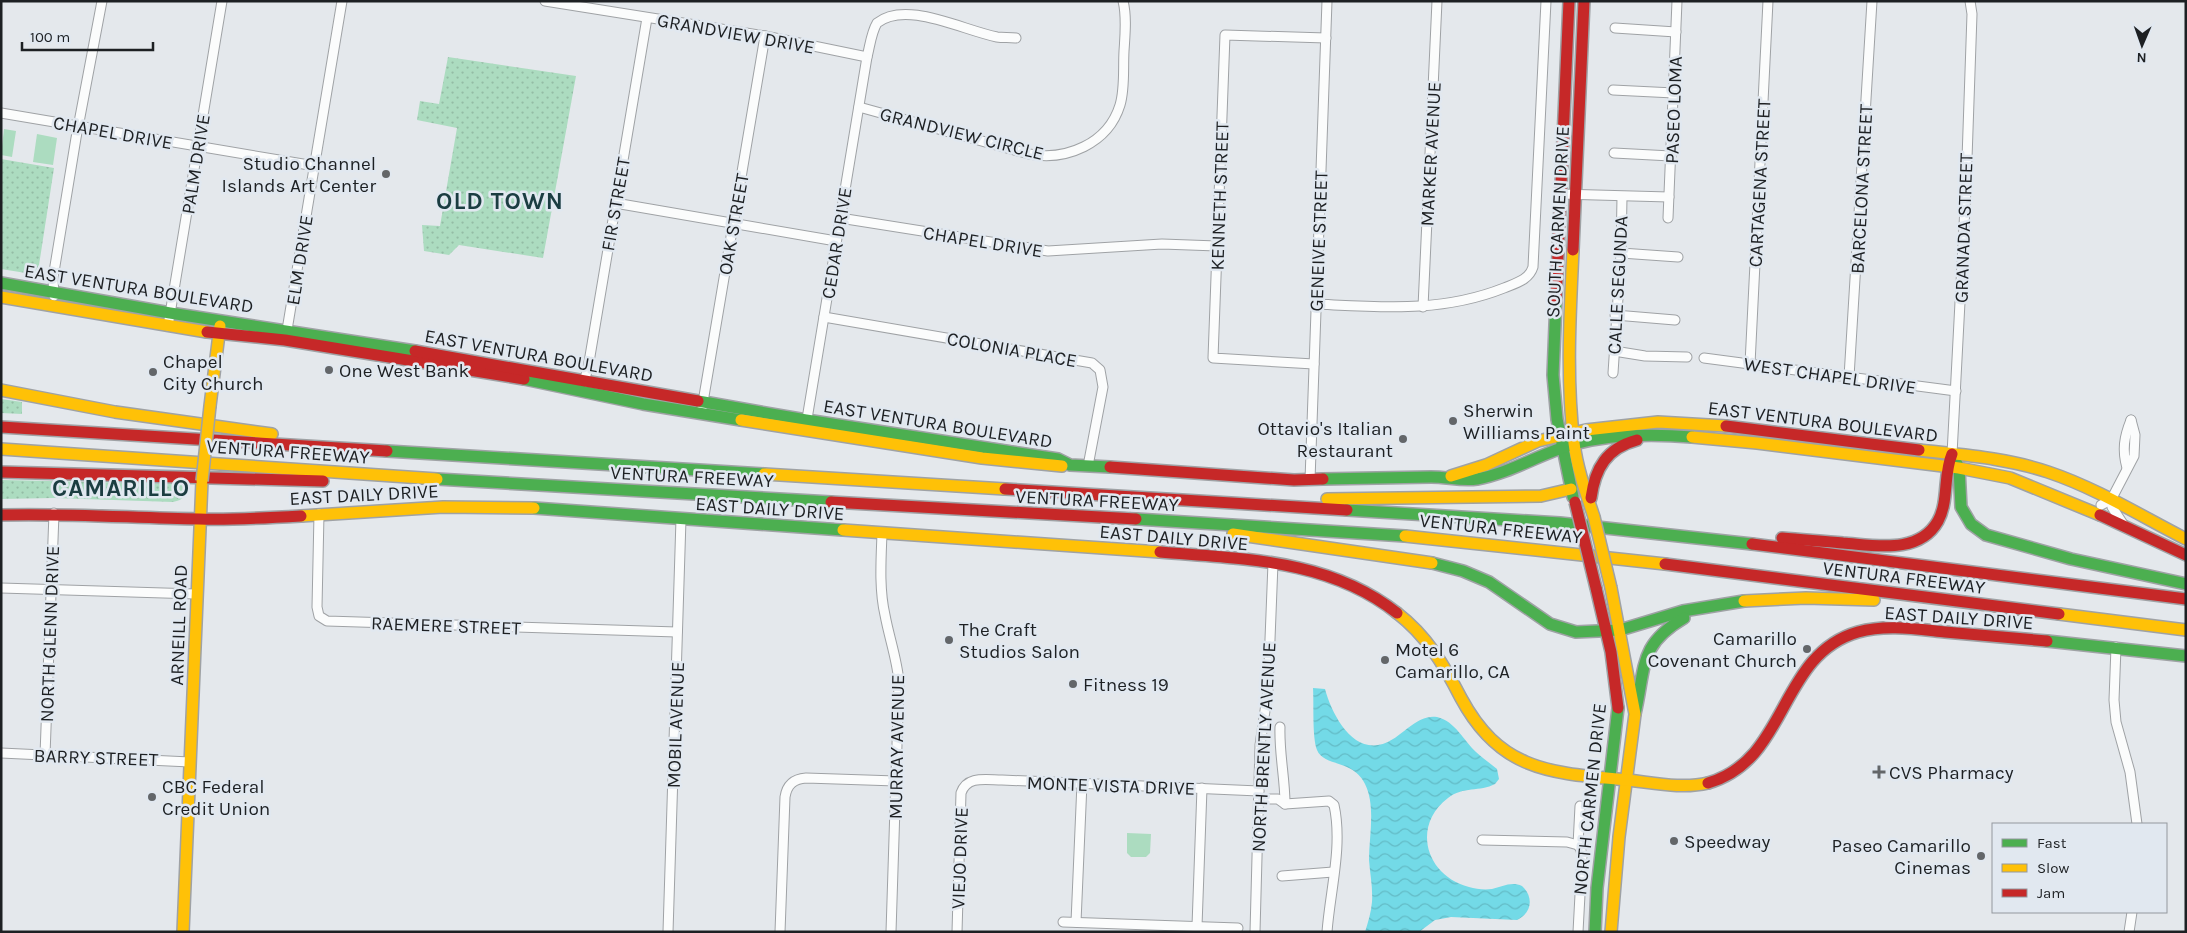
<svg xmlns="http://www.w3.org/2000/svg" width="2187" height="933" font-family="Karla,sans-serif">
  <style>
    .grass { fill: url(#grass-dots) }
    .garden { fill: #acdcc0 }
    .water { fill: url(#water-waves) }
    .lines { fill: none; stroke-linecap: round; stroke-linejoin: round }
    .street-casing { stroke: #9fa2a5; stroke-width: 11 }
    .fast-casing { stroke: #9fa2a5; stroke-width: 14 }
    .slow-casing { stroke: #9fa2a5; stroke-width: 14 }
    .jam-casing { stroke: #9fa2a5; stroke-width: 14 }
    .street { stroke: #fbfcfc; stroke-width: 9 }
    .fast { stroke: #4caf50; stroke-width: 11 }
    .slow { stroke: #ffc107; stroke-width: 11 }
    .jam { stroke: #c62828; stroke-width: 11 }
    .slow-bridge-casing { stroke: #9fa2a5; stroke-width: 14; stroke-linecap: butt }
    .jam-bridge-casing { stroke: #9fa2a5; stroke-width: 14; stroke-linecap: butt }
    .slow-bridge { stroke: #ffc107; stroke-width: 11 }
    .jam-bridge { stroke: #c62828; stroke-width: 11 }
    .poi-dot { fill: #636669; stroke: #e1e8f0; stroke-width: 2 }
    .labels { text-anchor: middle; stroke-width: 5; stroke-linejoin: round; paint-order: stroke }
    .street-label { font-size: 19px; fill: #1d2023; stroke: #e1e8f0 }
    .poi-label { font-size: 19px; fill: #1d2023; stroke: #e1e8f0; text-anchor: start }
    .district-label { font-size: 24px; font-weight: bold; letter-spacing: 1px; fill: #1b3d41; stroke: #e1e8f0 }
  </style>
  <defs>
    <pattern id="grass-dots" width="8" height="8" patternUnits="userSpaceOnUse" patternTransform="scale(1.25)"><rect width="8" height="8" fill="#acdcc0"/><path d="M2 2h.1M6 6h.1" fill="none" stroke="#94bca5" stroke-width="1.8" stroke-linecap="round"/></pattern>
    <pattern id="water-waves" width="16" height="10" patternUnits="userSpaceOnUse" patternTransform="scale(1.25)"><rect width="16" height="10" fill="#73dae7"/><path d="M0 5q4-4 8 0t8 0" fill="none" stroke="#63bbc6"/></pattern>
  </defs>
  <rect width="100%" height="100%" fill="#e4e8ec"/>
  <!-- grass -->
  <g class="grass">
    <polygon points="448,57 576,76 543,258 459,245 449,255 424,251 422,225 440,226 457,128 417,120 420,101 439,104"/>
    <polygon points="1,159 54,168 39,265 35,273 32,274 1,269"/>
    <polygon points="1,399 22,402 22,414 1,413"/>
    <path d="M1,480L188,484C187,495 184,500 173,502L54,498L1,499Z"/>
  </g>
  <!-- garden -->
  <g class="garden">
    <polygon points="4,129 16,131 12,157 1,155"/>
    <polygon points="37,134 57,138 53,165 33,162"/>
    <polygon points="1127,833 1151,834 1150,853 1146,857 1131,857 1127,853"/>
  </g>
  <!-- water -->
  <path class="water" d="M1313,688L1325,689C1333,718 1357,762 1393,739C1406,731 1420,714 1437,717C1455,721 1464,741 1476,752C1482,758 1490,763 1497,769L1499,779L1495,784C1480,792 1463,786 1448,798C1411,826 1426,876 1469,887C1476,889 1484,890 1492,889C1502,887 1511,881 1522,886C1534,897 1532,913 1517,920L1451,917L1435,920L1419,932H1365C1368,922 1371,913 1372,902C1373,888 1370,874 1369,860C1369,836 1376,806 1365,784C1353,759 1324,767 1317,750C1312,737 1314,703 1313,688Z"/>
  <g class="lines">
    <defs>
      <g id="street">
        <polyline points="545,1 765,36 867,57"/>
        <polyline points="1615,28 1676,32"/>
        <polyline points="1613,90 1674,93"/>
        <path d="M859,107L1029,154C1066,161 1108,144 1120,105C1125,89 1123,69 1124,51C1125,35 1127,17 1123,1"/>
        <polyline points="1,113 315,166"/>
        <polyline points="1614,153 1671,156"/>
        <polyline points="1560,194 1669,197"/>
        <polyline points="615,203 836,241"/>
        <polyline points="840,218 1048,251 1162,244 1217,246"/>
        <polyline points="1668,218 1677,1"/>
        <polyline points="1621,253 1678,257"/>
        <polyline points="54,296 53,278 76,138 102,1"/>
        <path d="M1315,304C1381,307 1441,313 1504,288C1516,283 1529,280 1533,267L1546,1"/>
        <polyline points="1423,307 1437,1"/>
        <polyline points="1615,315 1675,320"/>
        <polyline points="824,317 1092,363 1100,370 1103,387 1088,466"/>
        <polyline points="168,326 222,1"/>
        <polyline points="286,336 342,1"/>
        <polyline points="1614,351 1645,356 1687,357"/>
        <polyline points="1704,358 1956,391"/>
        <polyline points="1314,364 1213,358 1225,35 1326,38"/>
        <polyline points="1750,364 1768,1"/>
        <polyline points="1613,373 1621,253 1622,197"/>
        <polyline points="1849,377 1872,1"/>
        <polyline points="583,385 588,368 647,18"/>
        <polyline points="702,408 765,36"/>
        <path d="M806,425L867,57C870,46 871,33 877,23C906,0 962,30 997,37C1003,38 1010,37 1016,38"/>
        <polyline points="1952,454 1966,188 1972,14 1970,1"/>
        <path d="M2127,468C2122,450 2124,437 2131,420"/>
        <polyline points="1310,480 1327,1"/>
        <polyline points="2111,500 2112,507 2123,524"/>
        <polyline points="2101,505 2111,500 2134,456 2135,435 2131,420"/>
        <polyline points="319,514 317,607 319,616 327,621 677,632"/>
        <path d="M882,534C881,560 879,589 885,615C889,637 897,659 899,682L891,932"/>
        <polyline points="1,588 196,594"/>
        <polyline points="2116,647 2114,700 2116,722 2130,772 2137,824"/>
        <path d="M1280,727C1279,753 1285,778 1285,804"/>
        <polyline points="1,753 190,762"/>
        <polyline points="45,755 54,513"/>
        <path d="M1259,799H1278L1285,804L1329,801L1334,805C1343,846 1330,891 1327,932"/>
        <polyline points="1482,840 1567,842 1578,845"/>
        <polyline points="1578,845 1581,850 1582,857 1578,932"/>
        <polyline points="1578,845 1580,806"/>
        <polyline points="1282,876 1333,872"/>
        <polyline points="1063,922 1238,928"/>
        <polyline points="1076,922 1082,783"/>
        <polyline points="1197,926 1202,788"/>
        <polyline points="668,932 681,519"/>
        <path d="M780,932L785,797C787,784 794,779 806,778L896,781"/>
        <path d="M957,932L961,793C967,775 987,780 1002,780L1259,791"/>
        <polyline points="1255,932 1260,745 1268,690 1273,563"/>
        <polyline points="2129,932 2132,912"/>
      </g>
      <g id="fast">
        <polyline points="1,283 170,313 415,351"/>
        <polyline points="1556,300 1553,375 1557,419 1573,497"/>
        <polyline points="524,379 643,404 741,420"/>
        <polyline points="698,401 806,420 1058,459 1070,465 1110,467"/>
        <polyline points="387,451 764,474"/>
        <polyline points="1952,454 1959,468 1961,507 1971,524 1986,535 2071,559 2186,584"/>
        <polyline points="437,479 831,502"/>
        <path d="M1323,479L1431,477C1447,477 1461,481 1477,479C1511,473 1541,453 1574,444C1612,434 1653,434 1692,437"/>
        <polyline points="534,508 843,530"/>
        <polyline points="1347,510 1560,523 1752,544"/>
        <polyline points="1136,519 1405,536"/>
        <polyline points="1432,563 1463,571 1489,582 1550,624 1576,632 1620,630 1683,611 1744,601"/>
        <polyline points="2047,641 2186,656"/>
        <path d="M1635,714C1646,667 1638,645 1684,618"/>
        <polyline points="1595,932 1597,888 1618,708"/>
      </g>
      <g id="slow">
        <path d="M1573,250C1570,314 1566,378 1574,443C1577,468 1586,493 1594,517"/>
        <polyline points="1,297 207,332"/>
        <polyline points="1,390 115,412 272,434"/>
        <polyline points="210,406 220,326"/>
        <polyline points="741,420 982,458 1062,466"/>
        <polyline points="1692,437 1757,443 1959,468 2010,478 2100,515"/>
        <polyline points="1,449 437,479"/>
        <path d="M1919,450C1962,455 2007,458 2048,472C2096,488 2141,516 2186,539"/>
        <polyline points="764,474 1005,489"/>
        <polyline points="1451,476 1486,465 1538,441 1586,430 1658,422 1726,426"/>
        <polyline points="1327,499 1541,496 1571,489"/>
        <polyline points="301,516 443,507 534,508"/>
        <polyline points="843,530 1160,552"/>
        <polyline points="1233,534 1432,563"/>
        <polyline points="1405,536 1665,564"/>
        <polyline points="1611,588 1635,714 1619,837 1611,932"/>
        <polyline points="1744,601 1806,598 1874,600"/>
        <path d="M1397,613C1427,636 1444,665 1461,698C1498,767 1545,773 1617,779C1647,781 1679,790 1708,783"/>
        <polyline points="2059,614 2186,630"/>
        <polyline points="183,932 202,481"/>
      </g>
      <g id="jam">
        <polyline points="1573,250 1584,1"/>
        <polyline points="1556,300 1569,1"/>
        <polyline points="207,332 285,340 524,379"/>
        <polyline points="415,351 698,401"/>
        <polyline points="1726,426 1919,450"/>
        <polyline points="1,427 387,451"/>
        <polyline points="1110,467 1294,480 1323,479"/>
        <polyline points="1,472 323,481"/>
        <polyline points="1005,489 1347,510"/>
        <path d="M1591,498C1595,468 1607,448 1637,440"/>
        <polyline points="831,502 1136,519"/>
        <path d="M1,515C67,513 133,518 199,519C233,520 267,518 301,516"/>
        <polyline points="2100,515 2186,555"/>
        <path d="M1782,538C1802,540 1823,541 1843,543C1874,545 1919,555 1938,521C1949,501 1943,475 1952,454"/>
        <polyline points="1752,544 2186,599"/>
        <path d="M1160,552C1243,559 1329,559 1397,613"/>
        <polyline points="1665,564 2059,614"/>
        <polyline points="1596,588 1611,652 1618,708"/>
        <path d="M1708,783C1789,760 1778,655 1858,632C1886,624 1916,629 1945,632C1979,635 2013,638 2047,641"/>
      </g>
    </defs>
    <!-- street casing -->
    <use href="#street" class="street-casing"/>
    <!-- fast casing -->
    <use href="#fast" class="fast-casing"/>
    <!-- slow casing -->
    <use href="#slow" class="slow-casing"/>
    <!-- jam casing -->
    <use href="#jam" class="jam-casing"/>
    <!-- street -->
    <use href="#street" class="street"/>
    <!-- fast -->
    <use href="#fast" class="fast"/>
    <!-- slow -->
    <use href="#slow" class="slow"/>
    <!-- jam -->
    <use href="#jam" class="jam"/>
    <defs>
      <g id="slow-bridge">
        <polyline points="202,481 210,406"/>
        <polyline points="1594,517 1611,588"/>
      </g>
      <polyline id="jam-bridge" points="1575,502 1596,588"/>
    </defs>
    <!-- slow-bridge casing -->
    <use href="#slow-bridge" class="slow-bridge-casing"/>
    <!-- jam-bridge casing -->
    <use href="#jam-bridge" class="jam-bridge-casing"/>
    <!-- slow-bridge -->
    <use href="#slow-bridge" class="slow-bridge"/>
    <!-- jam-bridge -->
    <use href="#jam-bridge" class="jam-bridge"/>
  </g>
  <!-- markers -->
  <g class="poi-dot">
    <circle cx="386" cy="174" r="5"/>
    <circle cx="329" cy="370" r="5"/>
    <circle cx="153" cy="372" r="5"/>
    <circle cx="1453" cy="421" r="5"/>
    <circle cx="1403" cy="439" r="5"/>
    <circle cx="949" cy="640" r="5"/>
    <circle cx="1807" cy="649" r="5"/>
    <circle cx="1385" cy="660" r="5"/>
    <circle cx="1073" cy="684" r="5"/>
    <path d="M1876.5 764.5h5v5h5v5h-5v5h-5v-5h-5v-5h5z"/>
    <circle cx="152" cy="797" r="5"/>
    <circle cx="1674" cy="841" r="5"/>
    <circle cx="1981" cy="856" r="5"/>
  </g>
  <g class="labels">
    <!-- street labels -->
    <g class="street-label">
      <text transform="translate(736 33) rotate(10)" y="7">GRANDVIEW DRIVE</text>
      <text transform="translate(1673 110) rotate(-88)" y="7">PASEO LOMA</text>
      <text transform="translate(113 132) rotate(10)" y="7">CHAPEL DRIVE</text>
      <text transform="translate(962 133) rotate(14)" y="7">GRANDVIEW CIRCLE</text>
      <text transform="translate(1430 154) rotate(-87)" y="7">MARKER AVENUE</text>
      <text transform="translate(195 164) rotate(-81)" y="7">PALM DRIVE</text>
      <text transform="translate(1759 183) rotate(-87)" y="7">CARTAGENA STREET</text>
      <text transform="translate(1861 189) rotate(-87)" y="7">BARCELONA STREET</text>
      <text transform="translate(1219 196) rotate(-88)" y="7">KENNETH STREET</text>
      <text transform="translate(615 204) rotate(-80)" y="7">FIR STREET</text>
      <text transform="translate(1557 222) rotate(-87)" y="7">SOUTH CARMEN DRIVE</text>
      <text transform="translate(733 224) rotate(-80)" y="7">OAK STREET</text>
      <text transform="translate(1963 228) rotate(-88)" y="7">GRANADA STREET</text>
      <text transform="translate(983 241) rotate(9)" y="7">CHAPEL DRIVE</text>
      <text transform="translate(1318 241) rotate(-88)" y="7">GENEIVE STREET</text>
      <text transform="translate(836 243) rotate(-81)" y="7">CEDAR DRIVE</text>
      <text transform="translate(299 260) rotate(-81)" y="7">ELM DRIVE</text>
      <text transform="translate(1617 285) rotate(-87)" y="7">CALLE SEGUNDA</text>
      <text transform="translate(139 288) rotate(9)" y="7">EAST VENTURA BOULEVARD</text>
      <text transform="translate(1012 349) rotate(10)" y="7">COLONIA PLACE</text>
      <text transform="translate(539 355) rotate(10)" y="7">EAST VENTURA BOULEVARD</text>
      <text transform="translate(1830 375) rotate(8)" y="7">WEST CHAPEL DRIVE</text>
      <text transform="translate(1823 421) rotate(7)" y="7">EAST VENTURA BOULEVARD</text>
      <text transform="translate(938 423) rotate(9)" y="7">EAST VENTURA BOULEVARD</text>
      <text transform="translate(288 451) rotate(4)" y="7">VENTURA FREEWAY</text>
      <text transform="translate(692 476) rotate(3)" y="7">VENTURA FREEWAY</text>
      <text transform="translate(364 494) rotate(-3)" y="7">EAST DAILY DRIVE</text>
      <text transform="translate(1097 500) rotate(3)" y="7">VENTURA FREEWAY</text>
      <text transform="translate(770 508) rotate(4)" y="7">EAST DAILY DRIVE</text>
      <text transform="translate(1501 528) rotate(6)" y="7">VENTURA FREEWAY</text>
      <text transform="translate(1174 537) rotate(5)" y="7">EAST DAILY DRIVE</text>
      <text transform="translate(1904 577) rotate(7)" y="7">VENTURA FREEWAY</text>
      <text transform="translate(1959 617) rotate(4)" y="7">EAST DAILY DRIVE</text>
      <text transform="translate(178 625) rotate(-88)" y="7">ARNEILL ROAD</text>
      <text transform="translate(446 625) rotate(2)" y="7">RAEMERE STREET</text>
      <text transform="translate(49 634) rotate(-88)" y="7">NORTH GLENN DRIVE</text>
      <text transform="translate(675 725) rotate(-88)" y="7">MOBIL AVENUE</text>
      <text transform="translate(896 747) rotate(-89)" y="7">MURRAY AVENUE</text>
      <text transform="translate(1263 747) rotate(-87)" y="7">NORTH BRENTLY AVENUE</text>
      <text transform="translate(96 757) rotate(2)" y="7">BARRY STREET</text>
      <text transform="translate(1111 785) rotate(2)" y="7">MONTE VISTA DRIVE</text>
      <text transform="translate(1589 799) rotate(-84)" y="7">NORTH CARMEN DRIVE</text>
      <text transform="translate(959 858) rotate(-88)" y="7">VIEJO DRIVE</text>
    </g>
    <!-- poi labels -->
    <g class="poi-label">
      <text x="376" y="170" text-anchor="end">Studio Channel<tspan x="376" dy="22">Islands Art Center</tspan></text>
      <text x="163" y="368">Chapel<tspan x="163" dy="22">City Church</tspan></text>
      <text x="339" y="377">One West Bank</text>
      <text x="1463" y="417">Sherwin<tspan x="1463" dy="22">Williams Paint</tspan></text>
      <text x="1393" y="435" text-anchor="end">Ottavio's Italian<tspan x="1393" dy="22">Restaurant</tspan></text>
      <text x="959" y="636">The Craft<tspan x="959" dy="22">Studios Salon</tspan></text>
      <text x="1797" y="645" text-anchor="end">Camarillo<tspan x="1797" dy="22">Covenant Church</tspan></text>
      <text x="1395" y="656">Motel 6<tspan x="1395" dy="22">Camarillo, CA</tspan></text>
      <text x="1083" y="691">Fitness 19</text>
      <text x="1889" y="779">CVS Pharmacy</text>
      <text x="162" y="793">CBC Federal<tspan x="162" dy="22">Credit Union</tspan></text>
      <text x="1684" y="848">Speedway</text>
      <text x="1971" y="852" text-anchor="end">Paseo Camarillo<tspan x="1971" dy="22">Cinemas</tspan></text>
    </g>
    <!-- district labels -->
    <g class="district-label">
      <text x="500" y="209">OLD TOWN</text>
      <text x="121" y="496">CAMARILLO</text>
    </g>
  </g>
  <!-- border -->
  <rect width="2187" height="933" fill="none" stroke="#1d2023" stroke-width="5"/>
  <!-- legend -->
  <rect x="1992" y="823" width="175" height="90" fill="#e1e8f0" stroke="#93989e"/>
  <rect x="2002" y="839" width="25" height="8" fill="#4caf50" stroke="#93989e"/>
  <text x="2037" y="848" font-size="15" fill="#1d2023">Fast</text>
  <rect x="2002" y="864" width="25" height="8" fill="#ffc107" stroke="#93989e"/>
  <text x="2037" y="873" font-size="15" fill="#1d2023">Slow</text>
  <rect x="2002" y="889" width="25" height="8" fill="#c62828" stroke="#93989e"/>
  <text x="2037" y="898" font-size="15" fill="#1d2023">Jam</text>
  <!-- north arrow -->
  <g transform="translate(2142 45) rotate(182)" stroke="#e1e8f0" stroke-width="4" paint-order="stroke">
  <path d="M0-4L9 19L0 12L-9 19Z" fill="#1d2023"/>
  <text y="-8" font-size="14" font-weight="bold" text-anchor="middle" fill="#1d2023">N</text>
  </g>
  <!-- scale -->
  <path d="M22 42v8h131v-8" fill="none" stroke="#1d2023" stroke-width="2.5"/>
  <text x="30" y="42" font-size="15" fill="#1d2023" stroke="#e1e8f0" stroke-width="4" paint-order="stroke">100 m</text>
</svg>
